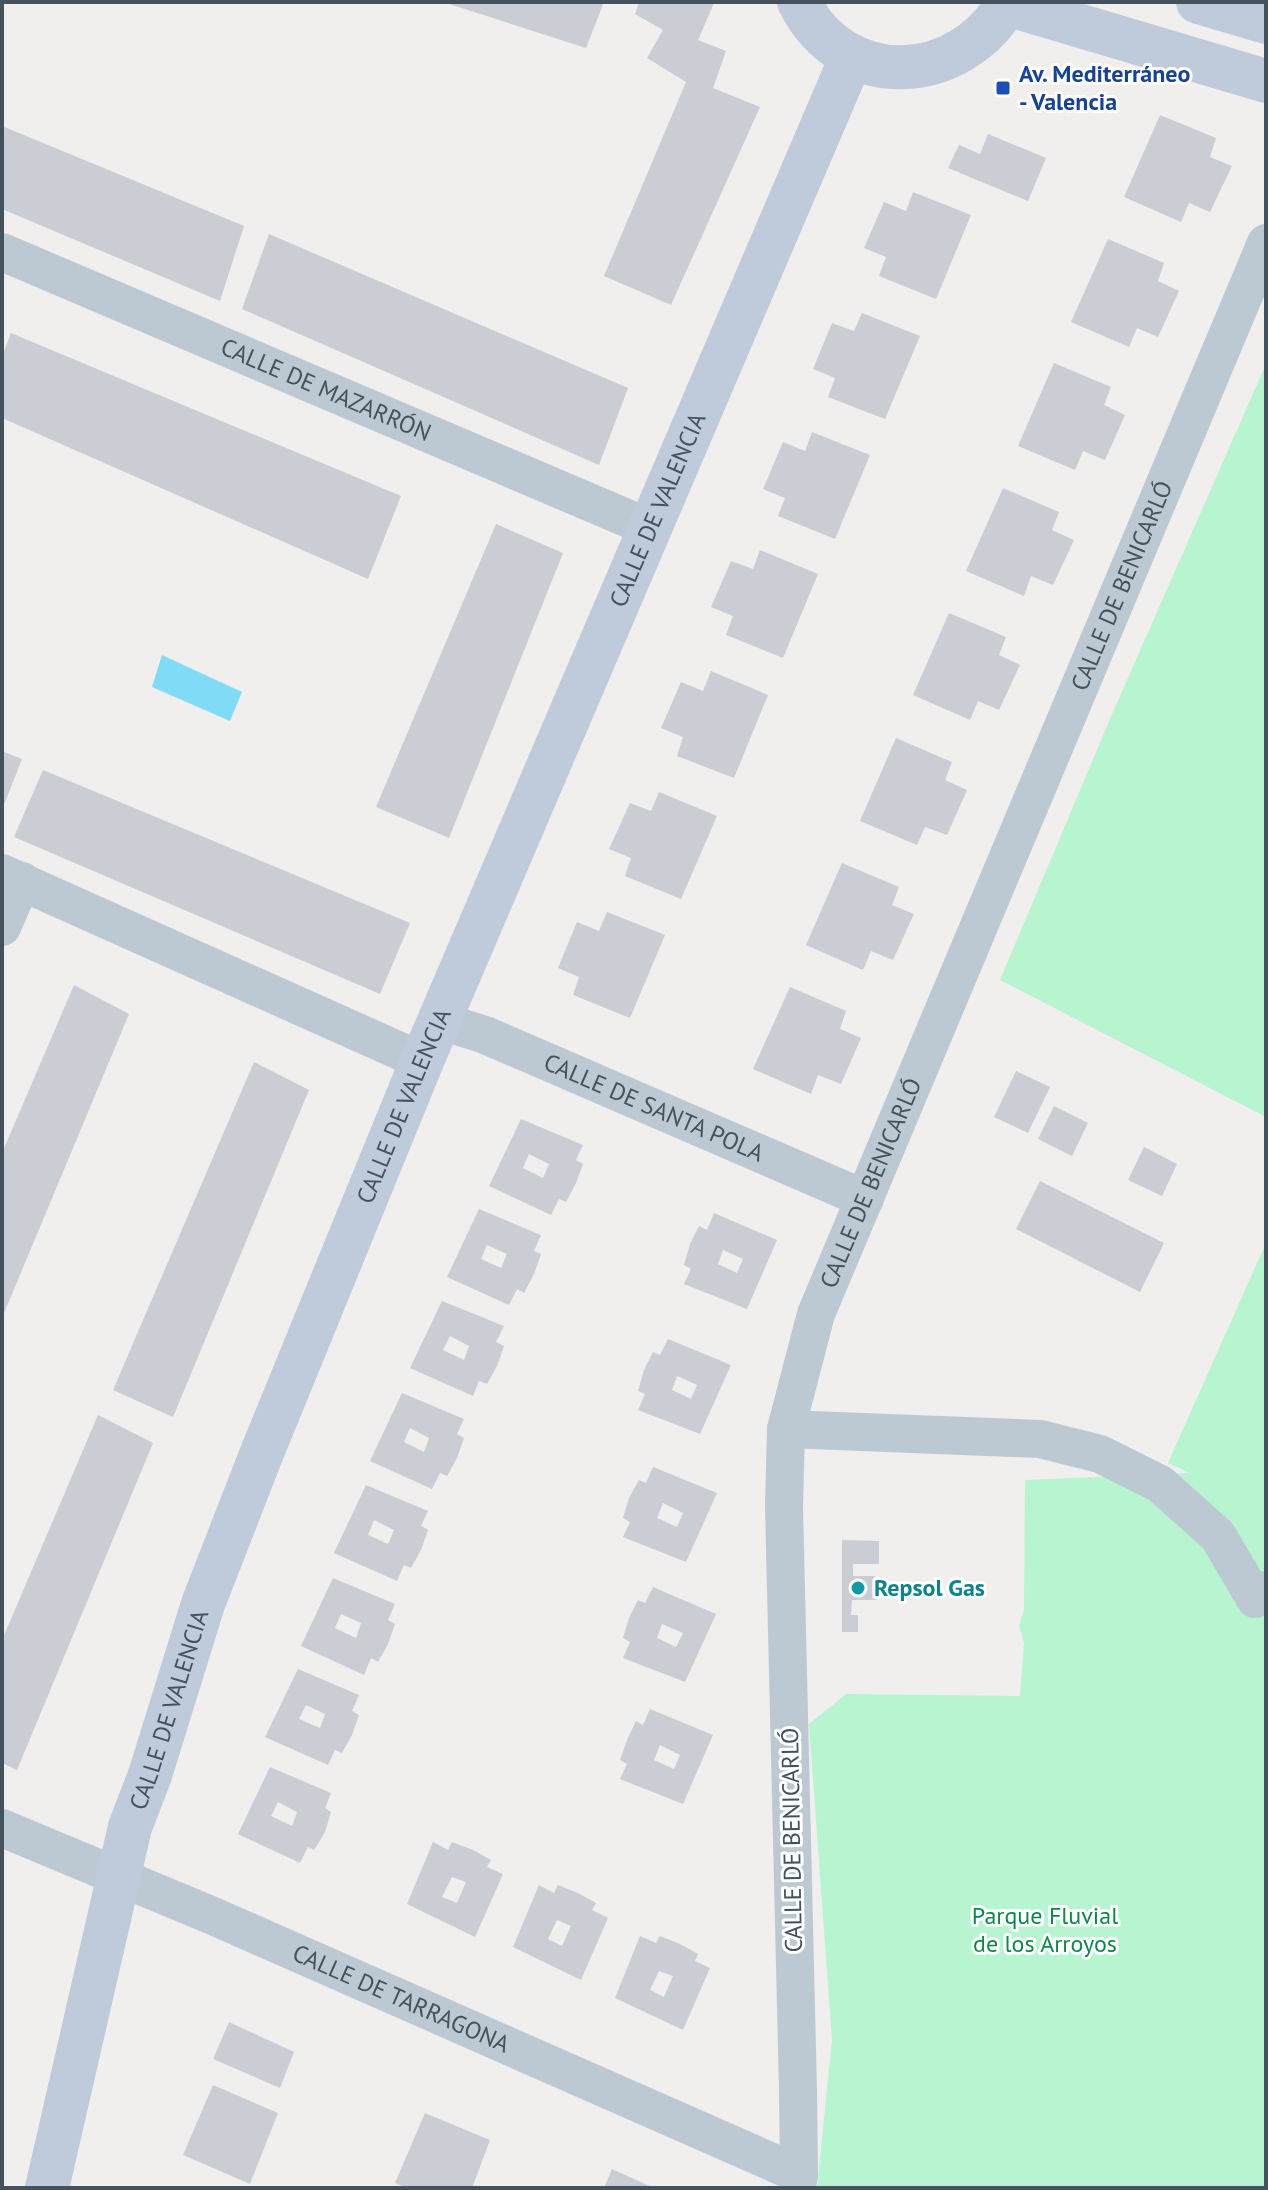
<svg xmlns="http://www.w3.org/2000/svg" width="1268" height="2190" font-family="'PT Sans',sans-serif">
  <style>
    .green { fill: #b7f4d0 }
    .water { fill: #80dbf6 }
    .building { fill: #cacdd4; fill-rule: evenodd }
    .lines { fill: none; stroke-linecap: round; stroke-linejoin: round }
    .street { stroke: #bdc9d2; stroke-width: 38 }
    .secondary { stroke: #bfcbda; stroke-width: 44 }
    .transit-dot { fill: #1a4fb4; stroke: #fff; stroke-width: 3 }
    .culture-dot { fill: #0f9aa8; stroke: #fff; stroke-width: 3 }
    .labels { text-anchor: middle; stroke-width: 6; stroke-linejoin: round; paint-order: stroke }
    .transit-label { font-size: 24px; font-weight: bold; fill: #164399; stroke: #fff; text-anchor: start }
    .street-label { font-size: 24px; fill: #44525e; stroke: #fff }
    .culture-label { font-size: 24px; font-weight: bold; fill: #0d838f; stroke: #fff; text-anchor: start }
    .park-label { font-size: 24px; fill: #0c884c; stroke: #fff }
  </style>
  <rect width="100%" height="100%" fill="#f1eeee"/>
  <!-- green -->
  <g class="green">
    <polygon points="1266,364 1266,1117 1000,980 1113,712"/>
    <polygon points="1266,1243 1266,2188 817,2188 832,2040 809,1724 846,1694 1020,1696 1024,1643 1019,1626 1024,1610 1025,1480 1190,1473 1168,1463"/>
  </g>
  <!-- water -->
  <polygon class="water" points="162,655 242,692 230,721 152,687"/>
  <!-- building -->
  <g class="building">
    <polygon points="443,2 604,2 586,48"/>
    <polygon points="639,2 714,3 698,40 726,51 713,88 760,107 671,305 604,276 686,82 647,58 663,30 635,14"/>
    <polygon points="1160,115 1216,138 1210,157 1232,166 1210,212 1189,203 1181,222 1124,197"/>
    <polygon points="2,126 244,226 220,301 2,209"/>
    <polygon points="988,134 1046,158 1028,201 948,168 959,145 980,154"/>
    <polygon points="913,192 971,215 936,299 879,276 886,257 864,248 884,202 906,211"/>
    <polygon points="269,234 628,388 599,465 242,309"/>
    <polygon points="1108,239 1164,263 1158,281 1179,291 1158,337 1137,328 1129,347 1071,322"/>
    <polygon points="862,313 920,336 885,419 828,397 835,378 813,369 832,323 854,331"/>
    <polygon points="11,333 401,496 368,579 2,418 2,356"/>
    <polygon points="1054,363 1111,387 1104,405 1125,415 1105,460 1083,451 1075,470 1018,446"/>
    <polygon points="812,432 870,455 835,539 778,516 785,498 763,489 783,442 805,451"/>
    <polygon points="1003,488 1059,512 1052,530 1074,540 1053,585 1031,576 1024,596 966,571"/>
    <polygon points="496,524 563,553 449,838 376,807"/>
    <polygon points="760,550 818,574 783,658 726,635 733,616 711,607 731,561 753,569"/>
    <polygon points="949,613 1006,637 999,655 1020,665 999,710 978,701 970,720 913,695"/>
    <polygon points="711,671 768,695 734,778 677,756 683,737 661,728 681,682 703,691"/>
    <polygon points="896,738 952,762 945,780 967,790 947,835 925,827 917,845 860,821"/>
    <polygon points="2,751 22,759 2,810"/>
    <polygon points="43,770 410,923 380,994 14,837"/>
    <polygon points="659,792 717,816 681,899 625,876 631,858 609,849 630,803 651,811"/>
    <polygon points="842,863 899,887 892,905 914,914 893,960 871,951 863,970 806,945"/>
    <polygon points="607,912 665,935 630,1018 573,995 579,977 558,968 577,922 599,931"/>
    <polygon points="74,985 129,1014 2,1318 2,1153"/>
    <polygon points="790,987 846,1011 840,1029 861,1038 841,1084 818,1075 811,1094 753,1069"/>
    <polygon points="254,1062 309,1090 173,1417 113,1390"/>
    <polygon points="1016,1071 1050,1087 1028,1133 994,1117"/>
    <polygon points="1054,1106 1088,1123 1072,1156 1038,1139"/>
    <path d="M521,1119L583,1145L576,1160L583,1164L576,1183L566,1202L559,1199L551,1215L489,1186ZM529,1154L549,1164L543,1178L523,1168Z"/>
    <polygon points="1144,1147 1177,1164 1162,1196 1128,1180"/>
    <polygon points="1040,1181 1164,1243 1140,1292 1016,1229"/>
    <path d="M479,1209L541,1235L534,1251L541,1254L534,1274L524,1293L517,1289L509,1305L447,1277ZM487,1245L507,1254L501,1268L481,1259Z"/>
    <path d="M714,1213L777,1240L747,1309L684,1284L691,1269L684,1265L690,1244L699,1226L707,1230ZM723,1250L743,1259L737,1273L718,1264Z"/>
    <path d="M442,1301L504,1326L496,1342L504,1346L497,1366L487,1384L479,1381L473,1396L410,1368ZM450,1336L469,1346L464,1360L443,1350Z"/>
    <path d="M668,1339L731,1365L700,1434L638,1410L645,1394L638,1391L644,1370L653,1352L660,1355ZM677,1376L697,1385L691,1399L672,1390Z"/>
    <path d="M402,1393L464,1419L457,1434L464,1438L457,1458L447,1476L440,1473L432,1489L370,1461ZM410,1428L429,1438L424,1452L404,1442Z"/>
    <polygon points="98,1415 153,1443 17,1770 2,1763 2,1640"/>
    <path d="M653,1467L717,1493L686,1562L623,1537L630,1522L623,1518L629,1498L639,1480L646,1483ZM663,1503L683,1513L677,1527L657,1518Z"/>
    <path d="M366,1485L428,1511L421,1526L428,1530L421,1550L411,1568L404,1565L397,1581L334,1553ZM374,1520L394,1530L388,1544L368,1535Z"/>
    <polygon points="842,1540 879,1541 879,1564 853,1564 853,1576 875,1576 876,1600 852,1600 851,1615 858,1615 858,1632 842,1632"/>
    <path d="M333,1578L395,1604L388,1620L395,1624L388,1644L378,1662L371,1658L364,1675L301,1646ZM341,1614L361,1623L356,1638L335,1628Z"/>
    <path d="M653,1587L716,1614L685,1682L623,1658L630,1642L623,1638L629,1618L638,1600L645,1603ZM662,1624L683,1633L676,1647L657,1638Z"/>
    <path d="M298,1669L359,1695L352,1711L359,1715L352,1735L342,1753L335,1750L328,1765L265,1737ZM306,1705L325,1714L320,1728L299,1719Z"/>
    <path d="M650,1709L713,1735L683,1804L620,1779L627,1764L620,1760L627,1740L636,1721L643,1725ZM660,1745L680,1755L674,1769L654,1760Z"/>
    <path d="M270,1767L331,1793L325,1808L331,1812L325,1832L314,1850L308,1847L300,1863L238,1834ZM278,1802L297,1812L292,1826L271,1816Z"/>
    <path d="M433,1842L448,1850L452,1842L473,1850L491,1860L487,1867L503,1874L475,1937L407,1904ZM452,1877L466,1882L457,1903L442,1897Z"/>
    <path d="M539,1885L554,1893L558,1885L578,1893L596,1903L592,1910L608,1918L581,1980L513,1947ZM557,1920L571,1926L562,1946L548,1939Z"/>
    <path d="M640,1936L656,1943L660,1936L680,1944L698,1954L695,1961L710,1968L683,2030L615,1998ZM659,1971L673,1976L664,1997L650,1990Z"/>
    <polygon points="229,2022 294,2052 280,2088 213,2059"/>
    <polygon points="213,2085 278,2113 250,2184 183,2155"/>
    <polygon points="425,2113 490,2140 472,2188 407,2188 395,2183"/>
    <polygon points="612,2169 654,2188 604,2188"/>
  </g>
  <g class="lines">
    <!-- street -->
    <g class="street">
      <path id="s1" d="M2,252L650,528"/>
      <polyline points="2,873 422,1061"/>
      <polyline points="2,927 22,881"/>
      <path id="s2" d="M441,1021L485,1035L865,1199"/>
      <polyline points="786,1429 1040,1439 1100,1454 1160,1484 1218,1536 1255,1599 1266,1590"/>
      <path id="s3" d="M2,1828L213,1916L799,2174"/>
      <path id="s4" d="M797,2188L799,2174L798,2090L784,1506L786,1429L816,1314L1266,243"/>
    </g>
    <!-- secondary -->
    <g class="secondary">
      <path d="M799,2C844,92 960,86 1008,2"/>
      <polyline points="1198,2 1266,22"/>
      <polyline points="1007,4 1266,81"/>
      <path id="s5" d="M47,2188L130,1827L150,1775L203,1604L261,1455L422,1061L852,56"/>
    </g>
  </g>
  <!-- markers -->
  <rect class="transit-dot" x="995" y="80" width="16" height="16" rx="4"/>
  <circle class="culture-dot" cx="858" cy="1588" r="8"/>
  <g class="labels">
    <!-- transit labels -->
    <g class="transit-label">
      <text x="1019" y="82">Av. Mediterráneo<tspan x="1019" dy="28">- Valencia</tspan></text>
    </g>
    <!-- street labels -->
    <g class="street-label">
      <text dy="8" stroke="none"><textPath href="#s1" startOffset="352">CALLE DE MAZARRÓN</textPath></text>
      <text dy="8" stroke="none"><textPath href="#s5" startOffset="1790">CALLE DE VALENCIA</textPath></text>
      <text dy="8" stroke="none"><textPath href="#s4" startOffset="1668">CALLE DE BENICARLÓ</textPath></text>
      <text dy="8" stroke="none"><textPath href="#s5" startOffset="1142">CALLE DE VALENCIA</textPath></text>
      <text dy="8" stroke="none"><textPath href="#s2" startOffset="230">CALLE DE SANTA POLA</textPath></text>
      <text dy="8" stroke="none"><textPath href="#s4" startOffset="1020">CALLE DE BENICARLÓ</textPath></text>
      <text dy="8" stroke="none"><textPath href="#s5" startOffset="494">CALLE DE VALENCIA</textPath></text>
      <text transform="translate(792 1840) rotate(-91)" y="8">CALLE DE BENICARLÓ</text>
      <text dy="8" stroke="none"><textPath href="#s3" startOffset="434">CALLE DE TARRAGONA</textPath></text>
    </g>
    <!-- culture labels -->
    <g class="culture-label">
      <text x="874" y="1596">Repsol Gas</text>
    </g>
    <!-- park labels -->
    <g class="park-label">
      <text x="1045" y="1924">Parque Fluvial<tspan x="1045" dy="28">de los Arroyos</tspan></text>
    </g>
  </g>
  <!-- border -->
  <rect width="1268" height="2190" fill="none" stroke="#44525e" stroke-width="8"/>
</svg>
